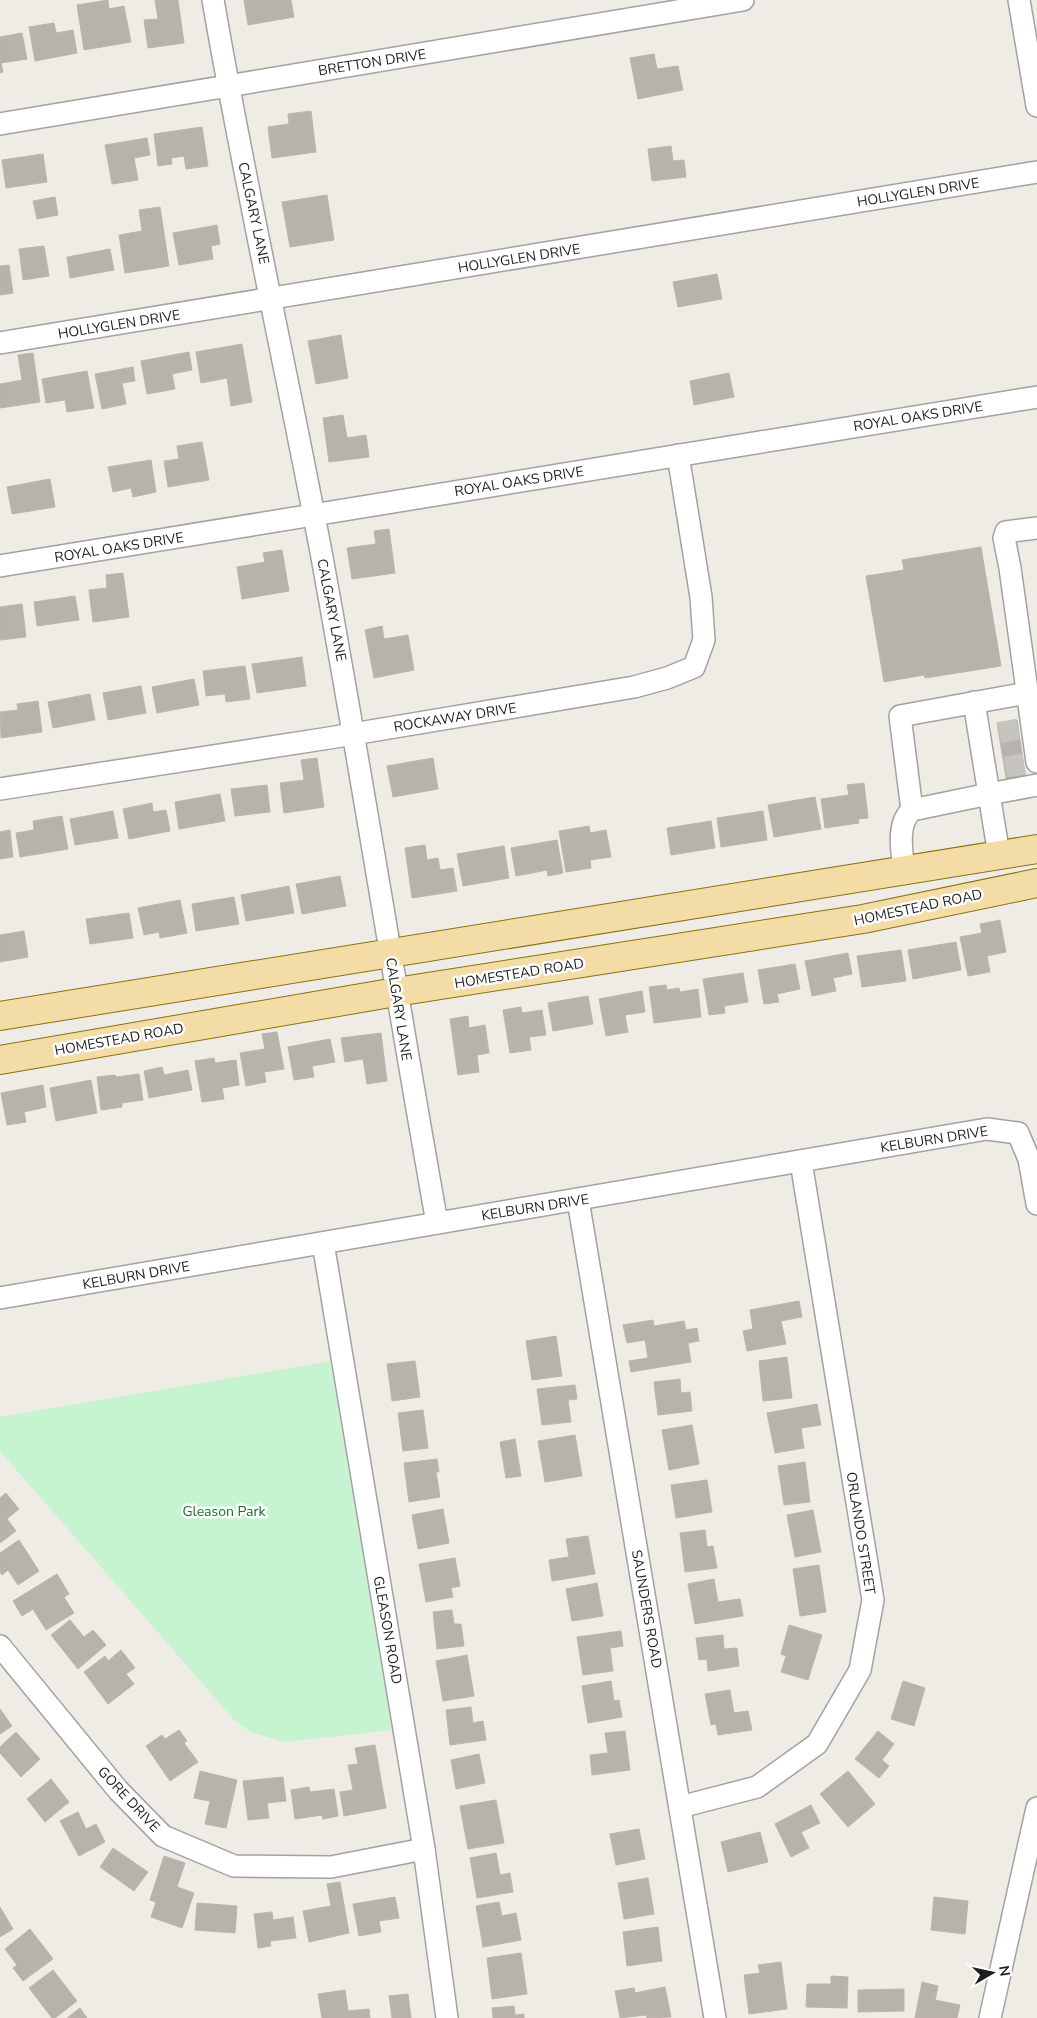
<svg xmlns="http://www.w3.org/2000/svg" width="1037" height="2018" font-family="'Nunito Sans',sans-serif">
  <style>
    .park { fill: #c6f4d0 }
    .building { fill: #b7b2ab; stroke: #beb5a9 }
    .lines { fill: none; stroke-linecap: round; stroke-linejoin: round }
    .minor-tunnel { stroke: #c4c3bd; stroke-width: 21; stroke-dasharray: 21 11; stroke-linecap: butt }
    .minor-casing { stroke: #a2a2a2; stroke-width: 24 }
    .major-casing { stroke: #8a720e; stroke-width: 30 }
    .minor { stroke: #fff; stroke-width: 21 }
    .major { stroke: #f3dca6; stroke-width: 28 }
    .labels { text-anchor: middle; stroke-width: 5; stroke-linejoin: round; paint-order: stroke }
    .street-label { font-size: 14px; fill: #1e1e1e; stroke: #fff }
    .park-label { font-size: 14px; fill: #16722b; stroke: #fff }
  </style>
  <rect width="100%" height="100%" fill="#eeece5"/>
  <!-- park -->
  <polygon class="park" points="330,1361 392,1730 284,1742 251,1732 235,1721 0,1451 0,1417"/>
  <!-- building -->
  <g class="building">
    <polygon points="108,0 109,9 124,6 131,42 84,50 77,5"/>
    <polygon points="155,0 178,0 184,43 148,48 144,20 158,19"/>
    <polygon points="244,0 291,0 294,17 248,25"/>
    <polygon points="54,23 56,33 73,30 77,53 35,61 29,27"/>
    <polygon points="22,33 27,59 1,63 3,72 0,73 0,37"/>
    <polygon points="654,54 657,69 678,66 683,90 638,99 630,58"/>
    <polygon points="311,111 316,152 272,158 268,127 289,124 288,114"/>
    <polygon points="202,127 208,166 186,169 184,156 171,158 172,164 158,166 154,134"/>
    <polygon points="147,138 150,155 134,158 138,180 112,184 105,145"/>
    <polygon points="671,146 673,161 684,160 686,177 652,181 648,149"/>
    <polygon points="43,154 47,182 6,188 2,160"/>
    <polygon points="327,195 334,240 290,247 282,202"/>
    <polygon points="55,197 58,215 37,219 33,201"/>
    <polygon points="160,207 169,266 125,273 119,235 142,231 139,210"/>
    <polygon points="217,225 220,244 211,246 213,259 179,265 173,233"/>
    <polygon points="44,246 49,276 23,280 19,249"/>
    <polygon points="110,249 114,270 70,278 67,257"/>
    <polygon points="9,265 13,293 0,295 0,266"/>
    <polygon points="717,274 722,299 678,307 673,282"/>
    <polygon points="341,335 348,378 316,384 308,341"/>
    <polygon points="242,344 252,402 231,406 227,378 201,383 196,352"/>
    <polygon points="189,352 192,370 172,374 175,389 147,394 141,361"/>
    <polygon points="33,353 40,402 0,408 0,384 22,380 18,355"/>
    <polygon points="133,367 135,381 122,383 126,404 102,409 95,374"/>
    <polygon points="87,371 94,408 67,412 65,400 46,403 42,379"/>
    <polygon points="729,373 734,397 694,405 690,381"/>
    <polygon points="343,415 347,438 366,435 369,457 329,462 323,418"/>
    <polygon points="202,442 209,480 168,487 164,461 179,459 177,446"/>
    <polygon points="151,460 156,492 133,497 131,488 113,492 108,467"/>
    <polygon points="50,479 55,507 12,514 7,487"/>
    <polygon points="389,529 395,573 352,579 347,548 376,544 374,531"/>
    <polygon points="981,547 1001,666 925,678 924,675 884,682 866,576 904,570 902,560"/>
    <polygon points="282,550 289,591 242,599 237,567 265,562 263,553"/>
    <polygon points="123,573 129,617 93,622 89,590 107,588 106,575"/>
    <polygon points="75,596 79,620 37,626 34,602"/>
    <polygon points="22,604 26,637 0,640 0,607"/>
    <polygon points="382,626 384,639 408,635 414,670 374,678 365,630"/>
    <polygon points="302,657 306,686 257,693 252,664"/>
    <polygon points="245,666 250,699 226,702 225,694 206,696 203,671"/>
    <polygon points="194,679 199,705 157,713 152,687"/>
    <polygon points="141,686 146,713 108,720 103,693"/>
    <polygon points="90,694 95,720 53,728 48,702"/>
    <polygon points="38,701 42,732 1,738 0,712 18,710 17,704"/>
    <polygon points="1017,720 1026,780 1007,783 997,723"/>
    <polygon points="317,758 324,807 284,813 280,783 304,780 301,760"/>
    <polygon points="433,758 438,789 393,797 387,766"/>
    <polygon points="864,783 868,818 858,819 859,823 825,828 821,799 849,795 847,785"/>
    <polygon points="267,785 270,812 235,816 231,789"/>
    <polygon points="220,794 225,821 179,829 175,802"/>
    <polygon points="815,797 821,829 774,837 768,805"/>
    <polygon points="152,803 153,812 166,810 170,831 129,839 123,809"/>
    <polygon points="113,811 118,838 75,845 70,819"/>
    <polygon points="763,811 767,840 721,847 717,818"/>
    <polygon points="62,816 68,849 20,857 16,833 34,830 33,821"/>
    <polygon points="711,821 715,848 671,855 667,828"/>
    <polygon points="589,826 590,833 606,830 611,857 590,860 591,868 566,872 559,831"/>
    <polygon points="10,830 13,857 0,859 0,832"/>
    <polygon points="557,840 563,873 548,876 547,870 516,876 511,848"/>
    <polygon points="425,845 427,860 438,858 440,870 453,868 457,891 412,898 405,848"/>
    <polygon points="504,846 509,878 463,886 457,854"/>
    <polygon points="340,876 346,906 302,914 296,884"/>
    <polygon points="289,886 294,913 246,921 241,895"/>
    <polygon points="234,897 239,924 196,931 192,904"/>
    <polygon points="180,900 187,933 160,938 159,932 144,935 138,908"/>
    <polygon points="129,913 133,938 90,944 86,919"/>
    <polygon points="1000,920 1006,952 987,956 990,972 968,976 960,937 982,933 980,924"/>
    <polygon points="24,931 28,957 0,962 0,935"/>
    <polygon points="956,942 961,970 913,979 908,950"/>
    <polygon points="901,950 906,981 862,987 857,956"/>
    <polygon points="848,953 852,974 833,978 836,991 812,996 805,961"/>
    <polygon points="795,964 800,989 777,994 779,1002 764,1004 758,970"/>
    <polygon points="743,973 748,1002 724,1006 725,1013 709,1015 703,979"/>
    <polygon points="666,985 667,990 679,988 680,992 698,989 701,1017 654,1023 649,987"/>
    <polygon points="642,991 645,1012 625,1015 628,1032 606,1036 599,999"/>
    <polygon points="588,996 593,1024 553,1031 548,1003"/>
    <polygon points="521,1007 522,1013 542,1010 546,1035 529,1037 531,1050 510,1053 503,1010"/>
    <polygon points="468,1016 469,1028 485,1025 489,1053 477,1055 479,1072 458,1075 450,1019"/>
    <polygon points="277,1032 284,1069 264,1072 266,1082 246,1086 240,1053 265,1049 262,1034"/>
    <polygon points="381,1033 387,1081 367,1084 363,1059 345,1062 341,1038"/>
    <polygon points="330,1039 335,1062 312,1066 314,1077 294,1080 288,1047"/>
    <polygon points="214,1058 215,1063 236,1060 239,1085 222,1088 224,1099 202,1102 195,1061"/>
    <polygon points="162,1067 164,1075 188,1070 192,1090 149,1098 144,1071"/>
    <polygon points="139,1074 143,1100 122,1103 122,1107 101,1110 97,1077 115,1075 116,1077"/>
    <polygon points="91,1080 97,1113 56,1121 50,1088"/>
    <polygon points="43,1085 46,1107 24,1112 26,1122 7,1125 1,1093"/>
    <polygon points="799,1301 802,1317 781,1321 786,1344 747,1351 743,1331 753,1329 750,1310"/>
    <polygon points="653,1320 654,1326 684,1321 686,1330 697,1328 699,1341 688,1343 691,1362 631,1372 629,1361 648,1358 645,1340 627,1343 623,1325"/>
    <polygon points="556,1336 562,1376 532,1380 526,1341"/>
    <polygon points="787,1357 792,1398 763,1401 759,1361"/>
    <polygon points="415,1361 420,1397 392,1401 387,1364"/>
    <polygon points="680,1379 681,1393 690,1392 692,1411 658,1415 654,1382"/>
    <polygon points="575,1385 577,1399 568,1400 571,1422 542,1425 537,1389"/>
    <polygon points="817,1404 821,1425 801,1428 804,1448 775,1453 767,1413"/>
    <polygon points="423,1410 428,1448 403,1451 398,1413"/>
    <polygon points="692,1425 699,1464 669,1470 662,1430"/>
    <polygon points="575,1435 582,1476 545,1482 538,1441"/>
    <polygon points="515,1439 521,1476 506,1478 500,1442"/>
    <polygon points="437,1459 439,1472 436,1472 440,1497 409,1502 404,1463"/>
    <polygon points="805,1462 810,1502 784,1505 778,1466"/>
    <polygon points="707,1480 712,1512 676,1518 671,1485"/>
    <polygon points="6,1493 19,1509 7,1519 16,1531 0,1543 0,1498"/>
    <polygon points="443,1509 449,1543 418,1549 412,1515"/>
    <polygon points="813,1510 821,1552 795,1557 787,1515"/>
    <polygon points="705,1530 707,1547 713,1546 717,1568 685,1572 680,1533"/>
    <polygon points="588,1536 595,1574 552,1581 549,1560 569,1557 566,1539"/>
    <polygon points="19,1540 39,1571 18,1585 8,1570 2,1575 0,1572 0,1553"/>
    <polygon points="455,1558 460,1586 451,1588 453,1597 426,1602 419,1564"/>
    <polygon points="819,1565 826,1612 800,1616 793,1569"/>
    <polygon points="57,1574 69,1594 64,1597 74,1613 46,1630 33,1609 22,1616 13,1601"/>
    <polygon points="714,1579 718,1602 740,1599 743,1616 695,1624 688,1584"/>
    <polygon points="597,1583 603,1616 572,1621 566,1589"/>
    <polygon points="452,1610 454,1624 461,1624 464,1646 437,1649 433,1612"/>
    <polygon points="70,1620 84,1637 93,1630 106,1645 78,1669 51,1635"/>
    <polygon points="789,1625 822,1635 808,1680 781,1672 786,1656 781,1654"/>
    <polygon points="621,1631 623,1646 610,1648 613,1671 583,1675 577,1637"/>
    <polygon points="723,1635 724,1649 737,1648 739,1666 708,1671 707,1659 699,1660 696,1638"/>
    <polygon points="121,1650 135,1668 126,1674 134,1684 108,1704 84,1672 105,1656 108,1661"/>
    <polygon points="467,1655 474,1696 443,1701 436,1661"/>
    <polygon points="611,1681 614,1701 619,1700 622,1717 588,1723 582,1686"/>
    <polygon points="903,1681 925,1688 914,1726 891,1719"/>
    <polygon points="730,1690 734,1713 748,1711 752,1730 718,1735 716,1724 711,1725 705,1694"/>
    <polygon points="471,1707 473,1723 483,1721 486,1740 450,1745 446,1710"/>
    <polygon points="0,1709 12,1726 0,1734"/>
    <polygon points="179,1730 187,1741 184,1743 198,1762 170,1781 146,1746 162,1735 165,1739"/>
    <polygon points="625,1731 630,1770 592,1775 590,1755 608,1753 605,1733"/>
    <polygon points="878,1731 894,1744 882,1760 889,1766 879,1778 855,1759"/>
    <polygon points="16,1732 40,1759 21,1777 0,1753 0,1747"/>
    <polygon points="375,1745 386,1808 344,1816 340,1792 353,1790 348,1765 358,1764 355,1748"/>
    <polygon points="479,1754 485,1783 456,1789 451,1760"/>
    <polygon points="200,1771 237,1780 226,1828 205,1824 210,1801 194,1798"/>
    <polygon points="848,1771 875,1804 848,1827 820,1794"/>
    <polygon points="283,1777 286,1801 267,1803 269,1818 248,1820 243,1781"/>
    <polygon points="51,1779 69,1802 45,1822 27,1799"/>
    <polygon points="309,1787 310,1792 334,1789 338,1816 323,1819 322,1815 295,1819 291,1790"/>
    <polygon points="496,1800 504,1843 468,1849 460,1806"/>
    <polygon points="811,1805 820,1823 801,1832 809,1848 791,1857 775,1824"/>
    <polygon points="78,1812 86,1829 96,1824 105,1842 79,1856 60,1821"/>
    <polygon points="639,1829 645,1859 616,1865 610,1834"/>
    <polygon points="760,1832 768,1862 728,1872 721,1842"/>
    <polygon points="113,1848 148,1872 134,1891 100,1867"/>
    <polygon points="496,1853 500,1875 510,1873 513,1892 477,1898 470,1858"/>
    <polygon points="164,1856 185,1863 177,1887 194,1893 182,1928 151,1917 156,1902 150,1900"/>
    <polygon points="648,1878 654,1914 624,1919 618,1883"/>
    <polygon points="340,1882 349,1933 309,1942 303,1911 331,1906 327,1884"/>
    <polygon points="395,1897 399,1918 379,1921 381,1932 359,1936 353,1904"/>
    <polygon points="934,1897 968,1901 965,1934 931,1930"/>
    <polygon points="499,1902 502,1916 516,1913 521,1940 483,1947 476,1906"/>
    <polygon points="197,1903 237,1906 235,1933 195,1930"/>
    <polygon points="0,1907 13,1929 0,1937"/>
    <polygon points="272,1912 273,1920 293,1917 296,1938 270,1941 271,1946 258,1948 254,1914"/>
    <polygon points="658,1927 662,1961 627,1966 623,1932"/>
    <polygon points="30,1929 53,1959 23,1981 13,1968 17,1965 5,1949"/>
    <polygon points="521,1953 527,1994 492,1999 487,1958"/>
    <polygon points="781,1962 787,2009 749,2014 744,1975 760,1973 758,1965"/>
    <polygon points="53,1970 77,2001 55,2018 52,2018 29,1988"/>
    <polygon points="831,1976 848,1977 847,2008 806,2007 807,1984 831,1984"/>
    <polygon points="922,1982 938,1986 935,2000 960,2005 957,2018 915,2018"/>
    <polygon points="665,1987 671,2017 647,2018 646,2015 620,2018 615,1991 634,1988 635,1993"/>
    <polygon points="904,1989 904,2011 858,2012 858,1990"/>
    <polygon points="345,1990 348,2011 369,2009 370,2018 322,2018 318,1994"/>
    <polygon points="408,1994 411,2018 392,2018 389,1996"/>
    <polygon points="514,2006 515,2015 524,2014 524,2018 493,2018 492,2008"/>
    <polygon points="80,2008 87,2018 67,2018"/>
  </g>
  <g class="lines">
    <!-- minor-tunnel -->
    <g class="minor-tunnel">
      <polyline points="999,733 1018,729"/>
      <polyline points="1005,767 1024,764"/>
    </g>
    <defs>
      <g id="minor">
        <path d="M213,0C245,185 286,368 321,552C362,775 397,999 437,1223"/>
        <polyline points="1019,0 1037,106"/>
        <polyline points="0,124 743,0"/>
        <polyline points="0,343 1037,172"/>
        <polyline points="1037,528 1006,532 1004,538 1010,568 1037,762"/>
        <polyline points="0,566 1037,397"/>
        <polyline points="0,789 329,738 634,687 667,678 694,667 704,640 701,597 678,455"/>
        <polyline points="912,810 900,716 1027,693"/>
        <polyline points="999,855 989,794 1037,785"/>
        <path d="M904,871C902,851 896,824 912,810L989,794L974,702"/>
        <polyline points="578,1200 715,2018"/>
        <polyline points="323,1243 424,1849 447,2018"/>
        <polyline points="0,1298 987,1129 1018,1133 1029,1159 1037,1204"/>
        <polyline points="0,1646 118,1790 163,1836 234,1866 331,1867 424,1849"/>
        <polyline points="680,1807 757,1787 817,1744 860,1670 873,1600 801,1162"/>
        <polyline points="990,2018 1037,1808"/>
      </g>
      <g id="major">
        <polyline points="0,1016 1037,849"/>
        <polyline points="0,1060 396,992 863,919 1037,883"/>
      </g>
    </defs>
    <!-- minor casing -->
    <use href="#minor" class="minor-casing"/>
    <!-- major casing -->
    <use href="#major" class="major-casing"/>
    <!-- minor -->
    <use href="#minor" class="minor"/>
    <!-- major -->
    <use href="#major" class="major"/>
  </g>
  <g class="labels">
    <!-- street labels -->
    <g class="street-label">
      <text transform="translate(372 62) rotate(-9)" y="5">BRETTON DRIVE</text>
      <text transform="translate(918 192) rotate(-9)" y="5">HOLLYGLEN DRIVE</text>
      <text transform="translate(254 213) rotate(78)" y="5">CALGARY LANE</text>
      <text transform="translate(519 258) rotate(-9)" y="5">HOLLYGLEN DRIVE</text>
      <text transform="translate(119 324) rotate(-9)" y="5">HOLLYGLEN DRIVE</text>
      <text transform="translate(918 416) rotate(-9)" y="5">ROYAL OAKS DRIVE</text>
      <text transform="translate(519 481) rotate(-9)" y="5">ROYAL OAKS DRIVE</text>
      <text transform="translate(119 547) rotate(-9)" y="5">ROYAL OAKS DRIVE</text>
      <text transform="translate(332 610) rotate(79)" y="5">CALGARY LANE</text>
      <text transform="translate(455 717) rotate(-9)" y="5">ROCKAWAY DRIVE</text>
      <text transform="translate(918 907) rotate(-12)" y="5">HOMESTEAD ROAD</text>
      <text transform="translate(519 973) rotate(-9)" y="5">HOMESTEAD ROAD</text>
      <text transform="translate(399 1009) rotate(81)" y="5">CALGARY LANE</text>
      <text transform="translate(119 1039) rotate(-10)" y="5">HOMESTEAD ROAD</text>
      <text transform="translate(934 1139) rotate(-9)" y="5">KELBURN DRIVE</text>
      <text transform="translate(535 1207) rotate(-9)" y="5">KELBURN DRIVE</text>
      <text transform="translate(136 1275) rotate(-10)" y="5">KELBURN DRIVE</text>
      <text transform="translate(861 1533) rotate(81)" y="5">ORLANDO STREET</text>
      <text transform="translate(647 1609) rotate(80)" y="5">SAUNDERS ROAD</text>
      <text transform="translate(388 1630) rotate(80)" y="5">GLEASON ROAD</text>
      <text transform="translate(129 1799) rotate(47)" y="5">GORE DRIVE</text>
    </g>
    <!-- park labels -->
    <g class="park-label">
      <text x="224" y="1516">Gleason Park</text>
    </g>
  </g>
  <!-- north arrow -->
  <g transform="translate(992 1973) rotate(81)" stroke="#ffffff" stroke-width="4" paint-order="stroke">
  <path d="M0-4L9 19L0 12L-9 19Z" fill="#1e1e1e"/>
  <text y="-8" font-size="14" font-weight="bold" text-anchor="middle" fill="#1e1e1e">N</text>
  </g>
</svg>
